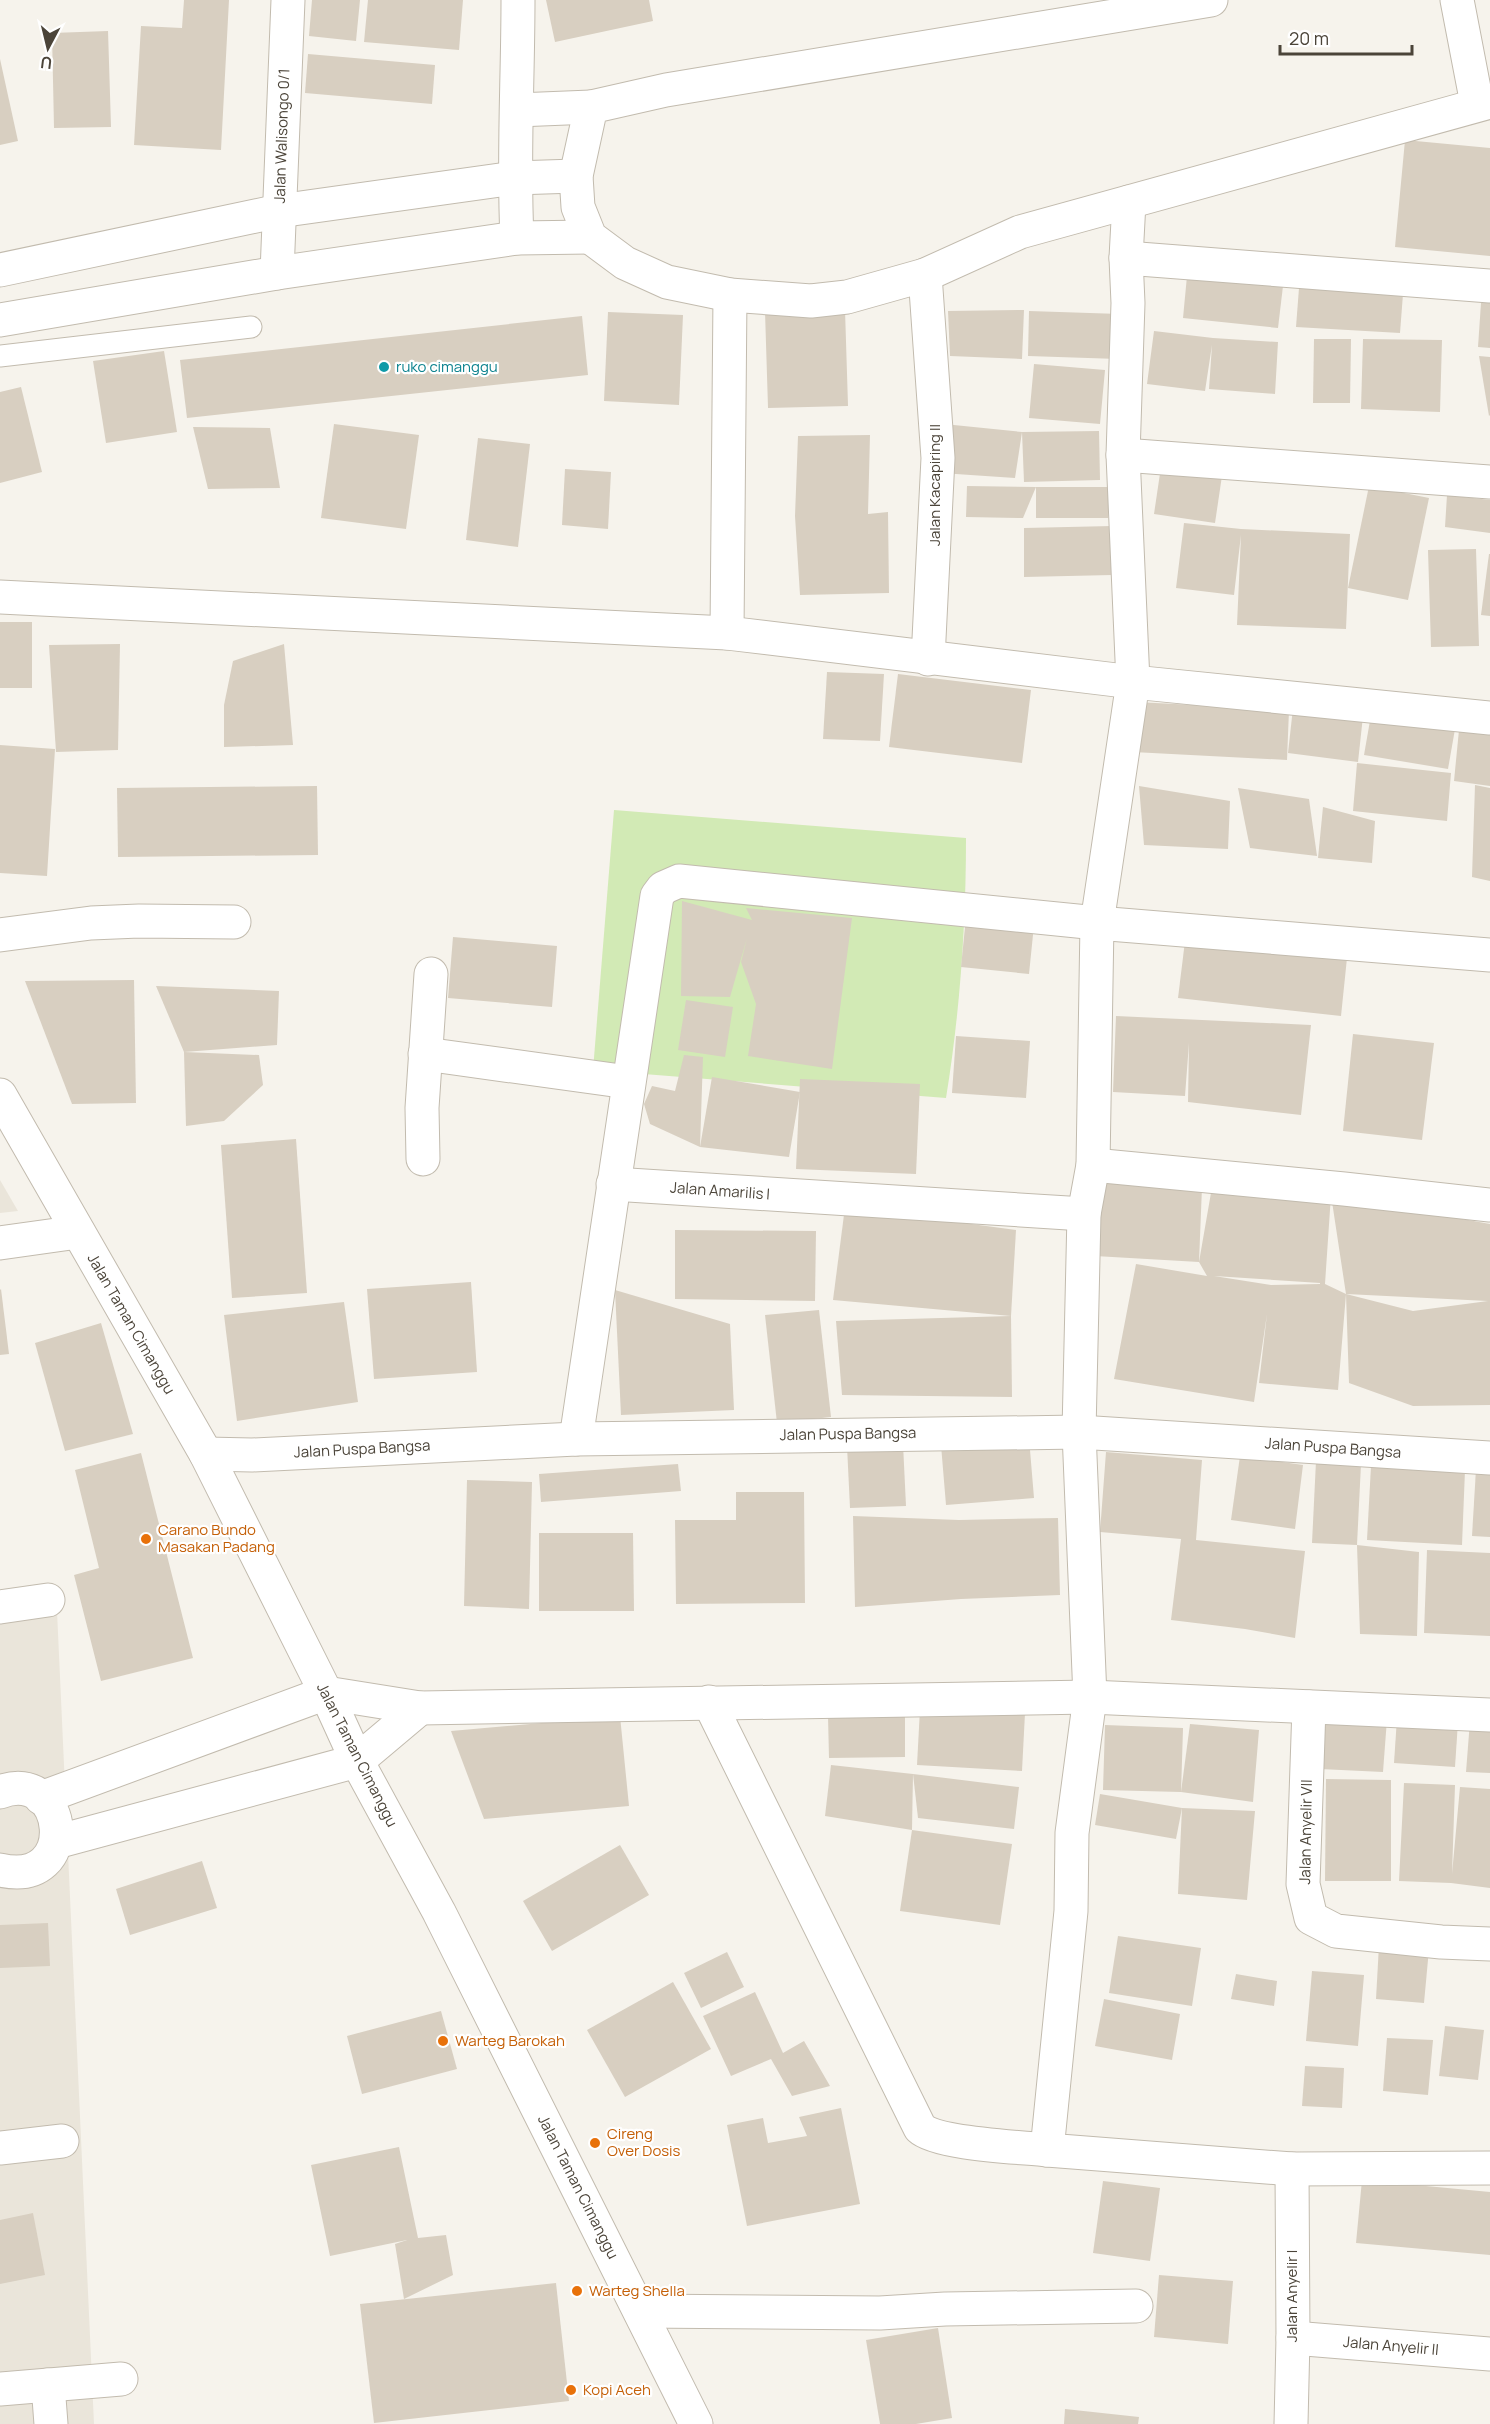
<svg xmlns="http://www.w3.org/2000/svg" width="1490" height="2424" font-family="Manrope,sans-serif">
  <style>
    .residential { fill: #eae5da }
    .green { fill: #d2eab5 }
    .building { fill: #d8cfc1; fill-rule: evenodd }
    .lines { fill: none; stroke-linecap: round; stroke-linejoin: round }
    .service-casing { stroke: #c2bbae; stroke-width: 23 }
    .minor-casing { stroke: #c2bbae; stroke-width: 35 }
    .tertiary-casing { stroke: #c2bbae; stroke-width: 35 }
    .service { stroke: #fff; stroke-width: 21 }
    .minor { stroke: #fff; stroke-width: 33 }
    .tertiary { stroke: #fff; stroke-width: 33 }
    .culture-dot { fill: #0f9aa8; stroke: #fff; stroke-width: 2 }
    .food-dot { fill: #e8710a; stroke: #fff; stroke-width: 2 }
    .labels { text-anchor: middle; stroke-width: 4.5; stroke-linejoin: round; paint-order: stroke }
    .street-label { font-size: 15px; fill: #4b4439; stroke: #fff }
    .culture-label { font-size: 15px; fill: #0d838f; stroke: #fff; text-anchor: start }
    .food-label { font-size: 15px; fill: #c56008; stroke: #fff; text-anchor: start }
  </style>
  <rect width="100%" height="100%" fill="#f6f3ec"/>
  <!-- residential -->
  <g class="residential">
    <polygon points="0,1180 18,1211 0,1213"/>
    <polygon points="57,1611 94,2424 0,2424 0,1615"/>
  </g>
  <!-- green -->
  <path class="green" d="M614,810L966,838C966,925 960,1012 946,1098L593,1070Z"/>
  <!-- building -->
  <g class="building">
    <polygon points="184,0 229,0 221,150 134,145 141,26 182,28"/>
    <polygon points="312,0 360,0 356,41 309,36"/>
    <polygon points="368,0 463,0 459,50 364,42"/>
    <polygon points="546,0 649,0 653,21 555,42"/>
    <polygon points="108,31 111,127 54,128 52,33"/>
    <polygon points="308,54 435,65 432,104 305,93"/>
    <polygon points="0,59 18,141 0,145"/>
    <polygon points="1405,140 1490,148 1490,256 1395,247"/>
    <polygon points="1187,276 1283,286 1278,328 1183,318"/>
    <polygon points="1299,288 1403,294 1400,333 1296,327"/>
    <polygon points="1481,303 1490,303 1490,348 1478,347"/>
    <polygon points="845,310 848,406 768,408 765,312"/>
    <polygon points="1024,310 1022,359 950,356 948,311"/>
    <polygon points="1029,311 1120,314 1118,359 1028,356"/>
    <polygon points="608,312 683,315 679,405 604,401"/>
    <polygon points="582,316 588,375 187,418 180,360"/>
    <polygon points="1154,331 1213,338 1278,342 1275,394 1209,389 1212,345 1205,391 1147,384"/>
    <polygon points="1314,339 1351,339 1350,403 1313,403"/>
    <polygon points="1363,339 1442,340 1440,412 1361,409"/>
    <polygon points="164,351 177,432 106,443 93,361"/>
    <polygon points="1479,356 1490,357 1490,415 1489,416"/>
    <polygon points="1034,364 1105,370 1100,424 1029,418"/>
    <polygon points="21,387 42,472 0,483 0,392"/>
    <polygon points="334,424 419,435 406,529 321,518"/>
    <polygon points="944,424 1022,432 1015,478 941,473"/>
    <polygon points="193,427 270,428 280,488 208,489"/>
    <polygon points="1099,431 1100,480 1024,482 1022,432"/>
    <polygon points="870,435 868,514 888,512 889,593 800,595 795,516 798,436"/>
    <polygon points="478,438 530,444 518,547 466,540"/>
    <polygon points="1162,460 1223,469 1215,523 1154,514"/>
    <polygon points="565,469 611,472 608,529 562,525"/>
    <polygon points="967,486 1036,487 1023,518 966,517"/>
    <polygon points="1369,486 1429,498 1408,600 1348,588"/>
    <rect x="1036" y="487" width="72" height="31"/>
    <polygon points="1447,495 1490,500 1490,533 1445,527"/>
    <polygon points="1184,523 1241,529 1350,534 1346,629 1237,625 1241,535 1234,595 1176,588"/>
    <polygon points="1112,526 1112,575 1024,577 1024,528"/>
    <polygon points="1476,549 1479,646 1431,647 1428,550"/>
    <polygon points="1489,554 1490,554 1490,616 1481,615"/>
    <rect x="0" y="622" width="32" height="66"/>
    <polygon points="120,644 118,750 56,752 49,645"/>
    <polygon points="284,644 293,745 224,747 224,705 233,661"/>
    <polygon points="827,672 884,674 880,741 823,739"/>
    <polygon points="898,674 1031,690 1022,763 889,747"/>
    <polygon points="1136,702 1289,710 1287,760 1133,752"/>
    <polygon points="1293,708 1363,716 1358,762 1288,753"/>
    <polygon points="1371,715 1455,729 1448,769 1364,755"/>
    <polygon points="1459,730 1490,733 1490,786 1454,781"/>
    <polygon points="0,745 55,749 47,876 0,873"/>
    <polygon points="1357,763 1451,773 1447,821 1353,811"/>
    <polygon points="1475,785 1490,788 1490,881 1472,877"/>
    <polygon points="317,786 318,855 118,857 117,788"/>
    <polygon points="1139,786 1230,801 1228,849 1144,845"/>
    <polygon points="1238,788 1309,799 1317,856 1250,848"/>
    <polygon points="1323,807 1375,821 1372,863 1318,858"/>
    <polygon points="682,901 752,920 746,908 852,918 832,1069 748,1056 756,1004 741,962 747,938 730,997 681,996"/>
    <polygon points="966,917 1034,925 1029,974 961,967"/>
    <polygon points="453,937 557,946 552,1007 448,998"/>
    <polygon points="1185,941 1347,958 1341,1016 1178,998"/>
    <polygon points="134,980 136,1103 72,1104 25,981"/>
    <polygon points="156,986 279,991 277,1045 184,1052"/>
    <polygon points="686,1000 733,1007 725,1057 678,1050"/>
    <polygon points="1116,1016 1311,1025 1301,1115 1188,1102 1189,1043 1185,1096 1113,1092"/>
    <polygon points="1353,1034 1434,1043 1422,1140 1343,1131"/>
    <polygon points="956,1036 1030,1041 1026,1098 952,1093"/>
    <polygon points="184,1052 259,1055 263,1085 224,1121 186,1126"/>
    <polygon points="684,1055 703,1057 700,1147 650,1124 644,1104 652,1086 675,1091"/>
    <polygon points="712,1077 800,1092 789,1157 700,1147"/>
    <polygon points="800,1079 920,1084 916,1174 796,1169"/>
    <polygon points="296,1139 307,1293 232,1298 221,1145"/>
    <polygon points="1099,1183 1202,1187 1199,1262 1095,1256"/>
    <path d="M1212,1187L1331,1195L1325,1284L1346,1294L1338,1390L1259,1383L1267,1314L1254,1402L1114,1379L1136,1264L1207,1276L1199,1262ZM1214,1276L1320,1283V1284L1271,1285Z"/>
    <path d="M1331,1195L1490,1224V1405L1413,1406L1349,1383L1346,1294ZM1346,1294L1488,1301L1413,1311Z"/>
    <polygon points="845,1207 1016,1230 1011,1316 833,1300"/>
    <polygon points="675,1230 816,1231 815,1301 675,1299"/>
    <polygon points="471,1282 477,1372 374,1379 367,1289"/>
    <polygon points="1,1289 9,1354 0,1355 0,1290"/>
    <polygon points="615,1290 730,1324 734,1410 621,1415"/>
    <polygon points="344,1302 358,1402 237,1421 224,1315"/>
    <polygon points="819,1310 831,1417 777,1423 765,1315"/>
    <polygon points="1011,1316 1012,1397 842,1395 836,1321"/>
    <polygon points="101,1323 133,1434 65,1451 35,1343"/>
    <polygon points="1029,1438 1034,1498 946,1505 941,1445"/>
    <polygon points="903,1444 906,1506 850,1508 847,1446"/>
    <polygon points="1106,1452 1202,1460 1196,1540 1305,1551 1295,1638 1245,1629 1171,1620 1181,1539 1100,1532"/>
    <polygon points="141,1453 193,1658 101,1681 74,1575 99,1568 75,1470"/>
    <polygon points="1240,1456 1303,1465 1295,1529 1231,1520"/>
    <polygon points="1316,1461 1361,1464 1357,1545 1312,1543"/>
    <polygon points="678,1464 681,1491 541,1502 539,1474"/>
    <polygon points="1371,1466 1465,1470 1462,1545 1367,1540"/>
    <polygon points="1476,1469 1490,1470 1490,1537 1472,1536"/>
    <polygon points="467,1480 532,1482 529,1609 464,1606"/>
    <polygon points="736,1492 804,1492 805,1603 676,1604 675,1520 736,1520"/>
    <polygon points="853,1516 959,1520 1058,1518 1060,1595 961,1599 855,1607"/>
    <polygon points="539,1533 633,1533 634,1611 539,1611"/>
    <polygon points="1357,1545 1419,1552 1417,1636 1360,1634"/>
    <polygon points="1427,1550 1490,1553 1490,1636 1424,1633"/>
    <polygon points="920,1709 1025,1713 1022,1771 917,1765"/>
    <polygon points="905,1714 905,1757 829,1758 828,1716"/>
    <polygon points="1310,1714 1387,1719 1383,1772 1320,1769"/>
    <polygon points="620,1716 629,1806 484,1819 451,1731"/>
    <polygon points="1397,1718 1458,1722 1455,1767 1394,1763"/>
    <polygon points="1470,1721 1490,1723 1490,1773 1466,1772"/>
    <polygon points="1190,1724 1259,1730 1253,1802 1181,1792"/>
    <polygon points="1105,1725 1183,1728 1181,1792 1103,1790"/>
    <polygon points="831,1765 913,1774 912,1830 825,1816"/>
    <polygon points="913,1774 1019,1787 1014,1829 918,1818"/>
    <polygon points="1326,1779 1391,1780 1391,1881 1325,1881"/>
    <polygon points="1404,1783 1455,1785 1452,1874 1460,1787 1490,1789 1490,1888 1451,1883 1399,1881"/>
    <polygon points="1100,1794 1182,1808 1176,1839 1095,1825"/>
    <polygon points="1182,1808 1255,1811 1247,1900 1178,1894"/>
    <polygon points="912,1830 1012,1844 1000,1925 900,1911"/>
    <polygon points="620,1845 649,1895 552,1951 523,1901"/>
    <polygon points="202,1861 217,1908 130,1935 116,1889"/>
    <polygon points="48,1923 50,1966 0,1968 0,1925"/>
    <polygon points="1118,1936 1201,1948 1192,2006 1109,1993"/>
    <polygon points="1379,1945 1429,1949 1424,2003 1376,1999"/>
    <polygon points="727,1952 744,1987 701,2008 684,1973"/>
    <polygon points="1312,1971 1364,1975 1358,2046 1306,2041"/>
    <polygon points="1236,1974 1277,1981 1274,2006 1231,1999"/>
    <polygon points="673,1982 711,2049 625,2097 587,2030"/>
    <polygon points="755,1992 783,2053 804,2041 830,2086 792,2096 771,2059 731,2076 703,2016"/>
    <polygon points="1104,1999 1180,2014 1172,2060 1095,2046"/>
    <polygon points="441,2011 457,2069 362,2094 347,2036"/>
    <polygon points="1445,2026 1484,2030 1478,2080 1439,2076"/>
    <polygon points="1387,2038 1433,2040 1428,2095 1383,2091"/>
    <polygon points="1305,2066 1344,2068 1342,2108 1302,2106"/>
    <polygon points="841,2108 860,2204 747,2226 727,2125 763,2118 768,2143 807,2136 799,2117"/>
    <polygon points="399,2147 418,2238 446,2235 453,2275 404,2299 395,2244 407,2240 330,2256 311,2165"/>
    <polygon points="1362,2180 1490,2192 1490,2255 1356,2243"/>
    <polygon points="1103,2181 1160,2188 1150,2261 1093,2253"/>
    <polygon points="33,2213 45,2275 0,2284 0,2220"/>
    <polygon points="1159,2275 1233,2281 1228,2344 1154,2337"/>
    <polygon points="556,2283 569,2401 374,2423 360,2304"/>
    <polygon points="938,2328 952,2418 916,2424 880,2424 866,2340"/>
    <polygon points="1065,2409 1139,2417 1138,2424 1064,2424"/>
  </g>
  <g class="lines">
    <defs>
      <polyline id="service" points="0,356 251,327"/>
      <g id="minor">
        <polyline points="1211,0 666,90 591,107 576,176 578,207 590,237 625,263 667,282 730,295 811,301 847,297 925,275 1020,232 1490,102"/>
        <polyline points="1457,0 1477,104"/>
        <polyline points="517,110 591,107"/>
        <polyline points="1129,202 1126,258 1128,303 1123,455 1133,682 1097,923 1093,1165 1084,1214 1079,1432 1090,1697 1072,1833 1071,1911 1047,2150 1292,2169 1490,2168"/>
        <path d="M517,238C513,159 518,80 518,0"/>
        <polyline points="1126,258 1490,286"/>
        <polyline points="0,270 279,211 514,178 576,176"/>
        <polyline points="277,273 288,0"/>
        <polyline points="925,275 938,458 928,659"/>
        <polyline points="0,320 277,273 517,238 590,237"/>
        <polyline points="1123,455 1490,482"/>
        <polyline points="0,597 727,633 1133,682 1490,718"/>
        <polyline points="727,633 730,295"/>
        <polyline points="0,935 91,923 139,921 234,922"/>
        <polyline points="425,1054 628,1082"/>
        <polyline points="423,1159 422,1108 431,974"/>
        <polyline points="1093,1165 1344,1189 1490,1205"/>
        <polyline points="613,1184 1084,1214"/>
        <polyline points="0,1243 78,1232"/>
        <polyline points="576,1439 657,896 663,888 679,881 1097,923 1490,955"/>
        <polyline points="206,1454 252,1455 576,1439 1079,1432 1490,1458"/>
        <polyline points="0,1607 48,1600"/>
        <path d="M709,1702L920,2128C937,2144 1020,2147 1047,2150"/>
        <polyline points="1309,1707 1303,1884 1311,1918 1336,1931 1441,1942 1490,1944"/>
        <path d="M0,1792C68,1766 82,1889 0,1870"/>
        <polyline points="41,1798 326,1693 420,1708 1090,1697 1490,1715"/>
        <polyline points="56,1842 357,1761 420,1708"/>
        <polyline points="0,2148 62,2141"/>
        <polyline points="640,2311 880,2313 945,2309 1136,2306"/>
        <polyline points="1293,2338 1490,2354"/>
        <polyline points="48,2385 51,2424"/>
        <polyline points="0,2389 121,2379"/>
        <polyline points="1291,2424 1293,2338 1292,2169"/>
      </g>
      <polyline id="tertiary" points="0,1095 206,1454 326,1693 357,1761 439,1912 696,2424"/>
    </defs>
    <!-- service casing -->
    <use href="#service" class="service-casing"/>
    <!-- minor casing -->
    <use href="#minor" class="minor-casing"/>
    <!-- tertiary casing -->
    <use href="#tertiary" class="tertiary-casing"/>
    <!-- service -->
    <use href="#service" class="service"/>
    <!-- minor -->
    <use href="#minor" class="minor"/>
    <!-- tertiary -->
    <use href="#tertiary" class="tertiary"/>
  </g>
  <!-- markers -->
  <circle class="culture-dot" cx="384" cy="367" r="6"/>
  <g class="food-dot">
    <circle cx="146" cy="1539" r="6"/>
    <circle cx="443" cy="2041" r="6"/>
    <circle cx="595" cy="2143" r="6"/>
    <circle cx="577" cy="2291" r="6"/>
    <circle cx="571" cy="2390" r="6"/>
  </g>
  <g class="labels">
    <!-- street labels -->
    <g class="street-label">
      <text transform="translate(282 136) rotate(-88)" y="5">Jalan Walisongo 0/1</text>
      <text transform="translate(935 485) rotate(-90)" y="5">Jalan Kacapiring II</text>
      <text transform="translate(720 1191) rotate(4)" y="5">Jalan Amarilis I</text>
      <text transform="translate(131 1324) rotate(60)" y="5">Jalan Taman Cimanggu</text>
      <text transform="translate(848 1434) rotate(-1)" y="5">Jalan Puspa Bangsa</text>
      <text transform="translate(1333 1448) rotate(4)" y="5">Jalan Puspa Bangsa</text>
      <text transform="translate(362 1449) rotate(-3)" y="5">Jalan Puspa Bangsa</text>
      <text transform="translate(357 1755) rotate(63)" y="5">Jalan Taman Cimanggu</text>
      <text transform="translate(1306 1832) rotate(-89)" y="5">Jalan Anyelir VII</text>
      <text transform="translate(578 2187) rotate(63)" y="5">Jalan Taman Cimanggu</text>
      <text transform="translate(1292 2296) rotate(-90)" y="5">Jalan Anyelir I</text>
      <text transform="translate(1391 2346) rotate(5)" y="5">Jalan Anyelir II</text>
    </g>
    <!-- culture labels -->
    <g class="culture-label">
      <text x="396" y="372">ruko cimanggu</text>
    </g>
    <!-- food labels -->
    <g class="food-label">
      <text x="158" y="1535">Carano Bundo<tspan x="158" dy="17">Masakan Padang</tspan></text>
      <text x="455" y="2046">Warteg Barokah</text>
      <text x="607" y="2139">Cireng<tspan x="607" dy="17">Over Dosis</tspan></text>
      <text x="589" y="2296">Warteg Shella</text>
      <text x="583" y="2395">Kopi Aceh</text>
    </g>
  </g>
  <!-- north arrow -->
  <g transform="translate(48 48) rotate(187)" stroke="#ffffff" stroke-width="4.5" paint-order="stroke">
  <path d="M0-4.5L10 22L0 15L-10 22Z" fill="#4b4439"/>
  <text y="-9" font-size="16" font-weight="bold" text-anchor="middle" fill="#4b4439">U</text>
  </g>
  <!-- scale -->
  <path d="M1280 45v9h132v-9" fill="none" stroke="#4b4439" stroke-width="3"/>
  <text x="1289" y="45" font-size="18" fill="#4b4439" stroke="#ffffff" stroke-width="4.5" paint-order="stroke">20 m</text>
</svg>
